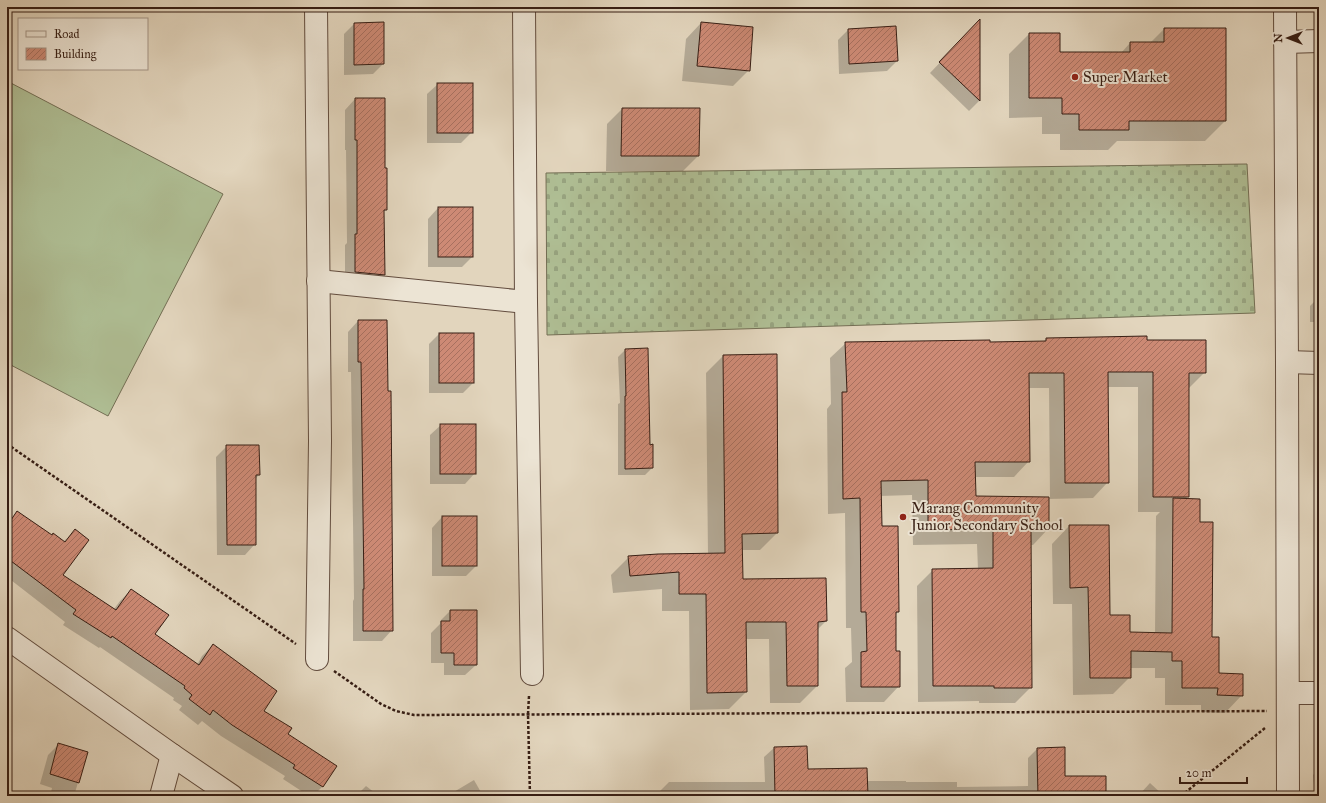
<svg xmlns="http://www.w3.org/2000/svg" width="1326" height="803" font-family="'IM FELL Great Primer',serif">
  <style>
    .cemetery { fill: url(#cemetery-stones); stroke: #736e54 }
    .pitch { fill: #afbe94; stroke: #736e54 }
    .shadow { fill: #0003; fill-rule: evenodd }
    .building { fill: url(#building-hatch); stroke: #371e14 }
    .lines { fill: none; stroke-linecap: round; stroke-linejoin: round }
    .street-casing { stroke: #624c3e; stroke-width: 24 }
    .path { stroke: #371e14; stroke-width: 2.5; stroke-dasharray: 3 2; stroke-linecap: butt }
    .street { stroke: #ece4d4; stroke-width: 22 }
    .poi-dot { fill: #8f2418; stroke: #ece4d4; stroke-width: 1.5 }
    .labels { text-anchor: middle; stroke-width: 4; stroke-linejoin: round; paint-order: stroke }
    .poi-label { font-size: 15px; fill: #371e14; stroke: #ece4d4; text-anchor: start }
  </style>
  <defs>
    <pattern id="cemetery-stones" width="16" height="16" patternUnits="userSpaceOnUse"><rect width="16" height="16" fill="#afbe94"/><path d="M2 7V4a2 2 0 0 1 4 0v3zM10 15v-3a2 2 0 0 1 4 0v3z" fill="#97a37f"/></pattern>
    <pattern id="building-hatch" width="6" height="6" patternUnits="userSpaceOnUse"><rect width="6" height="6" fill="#cd8a75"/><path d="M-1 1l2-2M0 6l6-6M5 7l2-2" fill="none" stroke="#a7705f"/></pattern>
  </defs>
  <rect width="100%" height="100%" fill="#e2d5bd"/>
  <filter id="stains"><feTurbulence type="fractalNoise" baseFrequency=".005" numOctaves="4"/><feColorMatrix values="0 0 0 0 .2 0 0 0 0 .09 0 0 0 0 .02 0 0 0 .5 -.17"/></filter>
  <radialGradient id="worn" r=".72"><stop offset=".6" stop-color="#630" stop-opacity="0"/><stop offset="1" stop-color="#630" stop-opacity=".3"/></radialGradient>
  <!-- cemetery -->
  <polygon class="cemetery" points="1247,164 1255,313 547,335 546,173"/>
  <!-- pitch -->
  <polygon class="pitch" points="7,81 223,194 108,416 7,363"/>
  <!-- shadow -->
  <g class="shadow">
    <polygon points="427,7 463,7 461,8 427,8"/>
    <polygon points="383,23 383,64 373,74 344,75 344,34 354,24"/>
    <polygon points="701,23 749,70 733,86 682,81 686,39"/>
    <polygon points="1164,29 1225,121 1205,141 1117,141 1108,150 1060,150 1060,134 1042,134 1042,117 1009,118 1009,54 1029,34 1059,53 1121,53 1130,43 1150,43"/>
    <polygon points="848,30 897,61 887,71 839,74 838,40"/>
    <polygon points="970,31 979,68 979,101 969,111 930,73"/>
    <polygon points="438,84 472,132 461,143 427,143 427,94"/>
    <polygon points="355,99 384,99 384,169 386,210 383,212 384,275 374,285 345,282 345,245 347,243 346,150 345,150 345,110"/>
    <polygon points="622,109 698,156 683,171 606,171 607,124"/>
    <polygon points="438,208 472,257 462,267 428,267 428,219"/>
    <polygon points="1319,297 1319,322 1310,322 1310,306"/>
    <polygon points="358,321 392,630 382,641 353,641 353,601 354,599 351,372 348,372 348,332"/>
    <polygon points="439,334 474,382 463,393 429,393 429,344"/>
    <path d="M1046,339L1146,341L1205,372L1189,388H1188V496L1185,499L1199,523L1211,638L1218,674L1242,695L1225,713L1201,712V705H1165V678H1155V668H1130V677L1113,694L1073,695L1072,604H1053L1052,544L1069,526L1109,616L1129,633H1155L1156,516L1160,512H1138V387H1107L1108,482L1093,498L1048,499V529L1033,545H1030L1031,687L1015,703H979V701L918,702L917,586L933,570H978L977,544L913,545L912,495L880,496L881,527L898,612L895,615V652L899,686L884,702H846L845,668L852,662L851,628H846L845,513L828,514L827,409L831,404L830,358L846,343H989L1043,342ZM1028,388H1049L1050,498L975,497V477H1014L1029,461Z"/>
    <polygon points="625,350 649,446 652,468 645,475 618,475 618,404 620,403 618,357"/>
    <polygon points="776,355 777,533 760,550 741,550 742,580 826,621 817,630 817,686 800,703 770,703 769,639 746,639 746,692 729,709 690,710 689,611 662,611 662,589 613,593 611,575 629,557 708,554 706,373 723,356"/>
    <polygon points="441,425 475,473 465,484 430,484 430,435"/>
    <polygon points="227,446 259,475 255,479 255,544 245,555 217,555 216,457"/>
    <polygon points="17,513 52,536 63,542 75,531 61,576 114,609 120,601 131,590 154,635 197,665 202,656 213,645 263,711 286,734 335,766 322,787 313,796 309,796 283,779 285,776 221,736 202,721 198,725 179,710 182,706 173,700 174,698 100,647 99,648 63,625 65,622 7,577 7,523"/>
    <polygon points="442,517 476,517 476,566 466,576 432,576 432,528"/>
    <polygon points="450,611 476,611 476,665 465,675 444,675 444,663 431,663 431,633 440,624 440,621"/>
    <polygon points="1319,630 1319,663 1318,663 1315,634"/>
    <polygon points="59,744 87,752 74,796 50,796 52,788 40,784 48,755"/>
    <polygon points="806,747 807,770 867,781 906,781 906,782 957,782 957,787 1028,786 1028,758 1037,749 1064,777 1105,796 659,796 659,792 669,782 765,782 764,757 774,748"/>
    <polygon points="1319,769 1319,795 1315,795 1313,775"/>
    <polygon points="474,780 482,794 481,796 447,796"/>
    <polygon points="1150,783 1164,796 1138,796"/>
    <polygon points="366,786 379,796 356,796"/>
    <polygon points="598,792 626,792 626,796 558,796 595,795"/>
  </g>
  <!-- building -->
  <g class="building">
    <polygon points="980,19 980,101 939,62"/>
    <polygon points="384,22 384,64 354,65 354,23"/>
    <polygon points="701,22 753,27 750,71 697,66"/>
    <polygon points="896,26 898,61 849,64 848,29"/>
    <polygon points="1164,28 1226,28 1226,121 1129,121 1129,130 1079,130 1079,114 1062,114 1062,98 1029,98 1029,33 1060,33 1060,52 1130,52 1130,42 1164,42"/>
    <rect x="437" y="83" width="36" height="50"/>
    <polygon points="355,98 385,98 385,168 387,168 387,210 384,210 385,275 355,272 355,234 357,234 357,140 355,140"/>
    <polygon points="622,108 700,108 699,156 621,156"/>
    <rect x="438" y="207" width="35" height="50"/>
    <polygon points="358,320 387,320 388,391 391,391 393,631 363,631 363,589 364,589 361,362 358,362"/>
    <rect x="439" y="333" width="35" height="50"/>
    <polygon points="1147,336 1147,340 1206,340 1206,373 1189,373 1189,497 1153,497 1153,372 1108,372 1109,483 1065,483 1064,373 1029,373 1030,462 975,462 976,496 1049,497 1049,529 1031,529 1032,688 994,688 994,686 933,686 932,569 993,568 993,529 928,530 928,480 881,481 882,526 898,526 899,612 896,612 896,651 900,651 900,687 861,687 861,652 867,651 866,612 861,612 860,498 843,499 842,392 847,392 845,342 990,340 990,342 1046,341 1046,338"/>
    <polygon points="648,348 650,445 653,444 653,468 625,469 625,396 626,396 625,349"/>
    <polygon points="777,354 778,533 742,534 743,579 826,578 827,621 818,622 818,686 787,686 786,622 746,622 747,692 707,693 706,594 679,594 679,572 630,576 628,556 658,554 725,553 723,355"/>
    <rect x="440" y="424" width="36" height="50"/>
    <polygon points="226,445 259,445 260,475 256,475 256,545 227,545"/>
    <polygon points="1173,498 1200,499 1200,522 1213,522 1212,637 1219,637 1219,673 1243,674 1243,696 1217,695 1218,688 1182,688 1182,661 1172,661 1172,652 1131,651 1131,678 1090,678 1088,587 1070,588 1069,525 1109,525 1110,615 1130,615 1130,632 1172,633"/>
    <polygon points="17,511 52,535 53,533 65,542 75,529 89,540 63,575 116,610 131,589 169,615 155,634 199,665 213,644 277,691 264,711 292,728 288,734 337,766 323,787 293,768 295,765 232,725 213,710 210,715 189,699 192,695 184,688 185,686 112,636 111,638 73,614 76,610 7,558 7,526"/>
    <rect x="442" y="516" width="35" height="50"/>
    <polygon points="450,610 477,610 477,665 454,665 454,653 441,653 441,621 450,621"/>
    <polygon points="58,743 88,752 79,783 50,774"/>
    <polygon points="807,746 808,769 867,768 868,796 775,796 774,747"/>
    <polygon points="1065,747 1065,776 1106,776 1106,796 1038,796 1037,748"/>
  </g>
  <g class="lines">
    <defs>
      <g id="street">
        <polyline points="316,7 320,441 317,659"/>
        <polyline points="524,7 526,302 532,674"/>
        <polyline points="1285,7 1287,362 1288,796"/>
        <polyline points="1285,42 1319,41"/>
        <polyline points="318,281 526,302"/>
        <polyline points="1287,362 1319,363"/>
        <polyline points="7,638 172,755 232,796"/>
        <polyline points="1288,693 1319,693"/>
        <polyline points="161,796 172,755"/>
      </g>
    </defs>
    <!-- street casing -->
    <use href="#street" class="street-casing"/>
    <!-- path -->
    <g class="path">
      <polyline points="7,444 296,644"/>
      <polyline points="334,671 381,704 396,711 414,715 1267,711"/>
      <polyline points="529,696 528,714 530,796"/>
      <polyline points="1181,796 1265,728"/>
    </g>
    <!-- street -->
    <use href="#street" class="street"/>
  </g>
  <!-- markers -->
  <g class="poi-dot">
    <circle cx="1075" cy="77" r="4"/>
    <circle cx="903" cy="517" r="4"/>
  </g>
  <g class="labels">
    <!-- poi labels -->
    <g class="poi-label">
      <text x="1083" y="82">Super Market</text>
      <text x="911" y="513">Marang Community<tspan x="911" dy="17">Junior Secondary School</tspan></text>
    </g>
  </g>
  <!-- margin -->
  <rect width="1326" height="803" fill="none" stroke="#e2d5bd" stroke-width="24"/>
  <rect x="8" y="8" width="1310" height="787" fill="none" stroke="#371e14" stroke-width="2"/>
  <rect x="12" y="12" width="1302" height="779" fill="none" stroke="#371e14"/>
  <!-- legend -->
  <rect x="18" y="18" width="130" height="52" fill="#ece4d4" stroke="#a49587"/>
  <rect x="26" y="31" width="20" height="6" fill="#ece4d4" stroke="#a49587"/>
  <text x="54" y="38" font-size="12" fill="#371e14">Road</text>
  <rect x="26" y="48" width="20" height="12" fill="url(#building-hatch)" stroke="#a49587"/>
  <text x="54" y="58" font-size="12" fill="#371e14">Building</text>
  <!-- north arrow -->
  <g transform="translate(1288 38) rotate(270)" stroke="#ece4d4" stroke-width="3" paint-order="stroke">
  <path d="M0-3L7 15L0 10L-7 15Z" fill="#371e14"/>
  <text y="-6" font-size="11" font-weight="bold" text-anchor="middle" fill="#371e14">N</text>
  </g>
  <!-- scale -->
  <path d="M1180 777v6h67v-6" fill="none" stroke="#371e14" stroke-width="2"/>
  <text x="1186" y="777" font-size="12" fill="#371e14" stroke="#ece4d4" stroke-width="3" paint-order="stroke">20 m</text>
  <rect width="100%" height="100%" filter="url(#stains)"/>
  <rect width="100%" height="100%" fill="url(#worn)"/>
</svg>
